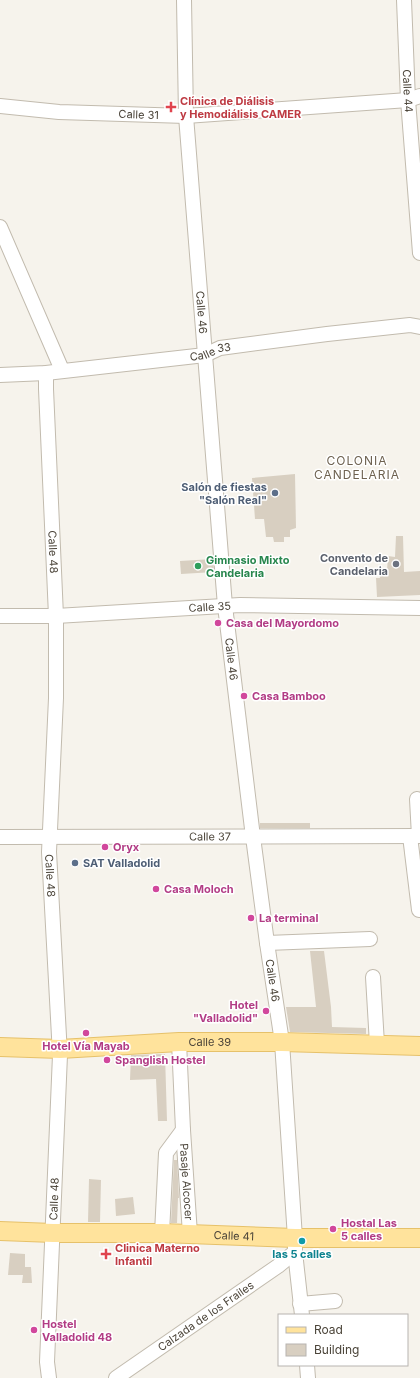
<svg xmlns="http://www.w3.org/2000/svg" width="420" height="1378" font-family="Inter,sans-serif">
  <style>
    .building { fill: #d8cfc1 }
    .lines { fill: none; stroke-linecap: round; stroke-linejoin: round }
    .minor-casing { stroke: #c2bbae; stroke-width: 16 }
    .major-casing { stroke: #e6c16a; stroke-width: 20 }
    .minor { stroke: #fff; stroke-width: 14 }
    .major { stroke: #ffe39c; stroke-width: 18 }
    .health-dot { fill: #e0444e; stroke: #fff; stroke-width: 1.5 }
    .service-dot { fill: #5c6f8a; stroke: #fff; stroke-width: 1.5 }
    .worship-dot { fill: #6b7280; stroke: #fff; stroke-width: 1.5 }
    .leisure-dot { fill: #2e9e5b; stroke: #fff; stroke-width: 1.5 }
    .hotel-dot { fill: #d1479c; stroke: #fff; stroke-width: 1.5 }
    .culture-dot { fill: #0f9aa8; stroke: #fff; stroke-width: 1.5 }
    .labels { text-anchor: middle; stroke-width: 3; stroke-linejoin: round; paint-order: stroke }
    .street-label { font-size: 11px; fill: #4b4439; stroke: #fff }
    .health-label { font-size: 11px; font-weight: bold; fill: #be3a42; stroke: #fff; text-anchor: start }
    .service-label { font-size: 11px; font-weight: bold; fill: #4e5e75; stroke: #fff; text-anchor: end }
    .worship-label { font-size: 11px; font-weight: bold; fill: #5b616d; stroke: #fff; text-anchor: end }
    .leisure-label { font-size: 11px; font-weight: bold; fill: #27864d; stroke: #fff; text-anchor: start }
    .hotel-label { font-size: 11px; font-weight: bold; fill: #b23c85; stroke: #fff; text-anchor: start }
    .culture-label { font-size: 11px; font-weight: bold; fill: #0d838f; stroke: #fff }
    .neighbourhood-label { font-size: 12px; letter-spacing: 1px; fill: #6e6250; stroke: #fff }
  </style>
  <rect width="100%" height="100%" fill="#f6f3ec"/>
  <!-- building -->
  <g class="building">
    <polygon points="295,474 296,528 290,530 290,537 284,537 284,542 274,542 273,537 266,537 264,519 255,519 252,478"/>
    <polygon points="396,536 403,536 404,572 420,571 420,595 377,597 376,578 380,578 379,572 387,571 388,556 395,557"/>
    <polygon points="213,559 214,572 181,574 180,561"/>
    <rect x="260" y="823" width="50" height="5"/>
    <polygon points="310,951 324,951 331,1007 332,1027 366,1028 366,1034 290,1032 286,1007 316,1007"/>
    <polygon points="165,1054 167,1121 158,1121 156,1079 130,1080 131,1055"/>
    <polygon points="174,1160 177,1160 179,1198 178,1198 177,1223 171,1223"/>
    <polygon points="89,1179 101,1180 100,1222 88,1222"/>
    <polygon points="133,1197 135,1214 116,1216 115,1199"/>
    <polygon points="10,1253 25,1254 25,1267 31,1267 32,1283 22,1283 23,1275 8,1275"/>
  </g>
  <g class="lines">
    <defs>
      <g id="minor">
        <path id="s1" d="M184,0L186,116L225,606L253,837L267,943L282,1042L295,1238V1252L302,1315"/>
        <path id="s2" d="M404,0L408,100L420,253"/>
        <path id="s3" d="M0,106L59,112L186,116L408,100L420,96"/>
        <polyline points="0,227 62,370"/>
        <path id="s4" d="M46,373V389L56,616V698L49,852L60,1055L47,1362L49,1378"/>
        <path id="s5" d="M0,375L46,373L205,355L220,348L327,334L410,325L420,327"/>
        <path id="s6" d="M0,616H56L240,605L420,608"/>
        <polyline points="417,799 419,836"/>
        <polyline points="410,836 419,910"/>
        <path id="s7" d="M0,837L420,836"/>
        <polyline points="267,943 370,939"/>
        <polyline points="373,977 377,1044"/>
        <path id="s8" d="M179,1042L183,1130L190,1234"/>
        <polyline points="162,1233 166,1153 183,1130"/>
        <polyline points="300,1304 335,1301"/>
        <polyline points="307,1365 308,1378"/>
        <path id="s9" d="M116,1378L278,1266L295,1252"/>
      </g>
      <g id="major">
        <path id="s10" d="M0,1047L60,1049L179,1042H282L420,1046"/>
        <path id="s11" d="M0,1231L53,1233H162L295,1238H420"/>
      </g>
    </defs>
    <!-- minor casing -->
    <use href="#minor" class="minor-casing"/>
    <!-- major casing -->
    <use href="#major" class="major-casing"/>
    <!-- minor -->
    <use href="#minor" class="minor"/>
    <!-- major -->
    <use href="#major" class="major"/>
  </g>
  <!-- markers -->
  <g class="health-dot">
    <path d="M169 101h4v4h4v4h-4v4h-4v-4h-4v-4h4z"/>
    <path d="M104 1248h4v4h4v4h-4v4h-4v-4h-4v-4h4z"/>
  </g>
  <g class="service-dot">
    <circle cx="275" cy="493" r="4"/>
    <circle cx="75" cy="863" r="4"/>
  </g>
  <circle class="worship-dot" cx="396" cy="564" r="4"/>
  <circle class="leisure-dot" cx="198" cy="566" r="4"/>
  <g class="hotel-dot">
    <circle cx="218" cy="623" r="4"/>
    <circle cx="244" cy="696" r="4"/>
    <circle cx="105" cy="847" r="4"/>
    <circle cx="156" cy="889" r="4"/>
    <circle cx="251" cy="918" r="4"/>
    <circle cx="266" cy="1011" r="4"/>
    <circle cx="86" cy="1033" r="4"/>
    <circle cx="107" cy="1060" r="4"/>
    <circle cx="333" cy="1229" r="4"/>
    <circle cx="34" cy="1330" r="4"/>
  </g>
  <circle class="culture-dot" cx="302" cy="1241" r="4"/>
  <g class="labels">
    <!-- street labels -->
    <g class="street-label">
      <text dy="4" stroke="none"><textPath href="#s2" startOffset="91">Calle 44</textPath></text>
      <text dy="4" stroke="none"><textPath href="#s3" startOffset="139">Calle 31</textPath></text>
      <text dy="4" stroke="none"><textPath href="#s1" startOffset="313">Calle 46</textPath></text>
      <text dy="4" stroke="none"><textPath href="#s5" startOffset="212">Calle 33</textPath></text>
      <text dy="4" stroke="none"><textPath href="#s4" startOffset="179">Calle 48</textPath></text>
      <text dy="4" stroke="none"><textPath href="#s6" startOffset="210">Calle 35</textPath></text>
      <text dy="4" stroke="none"><textPath href="#s1" startOffset="661">Calle 46</textPath></text>
      <text dy="4" stroke="none"><textPath href="#s7" startOffset="210">Calle 37</textPath></text>
      <text dy="4" stroke="none"><textPath href="#s4" startOffset="503">Calle 48</textPath></text>
      <text dy="4" stroke="none"><textPath href="#s1" startOffset="985">Calle 46</textPath></text>
      <text dy="4" stroke="none"><textPath href="#s10" startOffset="210">Calle 39</textPath></text>
      <text dy="4" stroke="none"><textPath href="#s8" startOffset="140">Pasaje Alcocer</textPath></text>
      <text transform="translate(54 1199) rotate(-88)" y="4">Calle 48</text>
      <text dy="4" stroke="none"><textPath href="#s11" startOffset="234">Calle 41</textPath></text>
      <text dy="4" stroke="none"><textPath href="#s9" startOffset="109">Calzada de los Frailes</textPath></text>
    </g>
    <!-- health labels -->
    <g class="health-label">
      <text x="180" y="105">Clínica de Diálisis<tspan x="180" dy="13">y Hemodiálisis CAMER</tspan></text>
      <text x="115" y="1252">Clinica Materno<tspan x="115" dy="13">Infantil</tspan></text>
    </g>
    <!-- service labels -->
    <g class="service-label">
      <text x="267" y="491">Salón de fiestas<tspan x="267" dy="13">"Salón Real"</tspan></text>
      <text x="83" y="867" text-anchor="start">SAT Valladolid</text>
    </g>
    <!-- worship labels -->
    <g class="worship-label">
      <text x="388" y="562">Convento de<tspan x="388" dy="13">Candelaria</tspan></text>
    </g>
    <!-- leisure labels -->
    <g class="leisure-label">
      <text x="206" y="564">Gimnasio Mixto<tspan x="206" dy="13">Candelaria</tspan></text>
    </g>
    <!-- hotel labels -->
    <g class="hotel-label">
      <text x="226" y="627">Casa del Mayordomo</text>
      <text x="252" y="700">Casa Bamboo</text>
      <text x="113" y="851">Oryx</text>
      <text x="164" y="893">Casa Moloch</text>
      <text x="259" y="922">La terminal</text>
      <text x="258" y="1009" text-anchor="end">Hotel<tspan x="258" dy="13">"Valladolid"</tspan></text>
      <text x="86" y="1050" text-anchor="middle">Hotel Vía Mayab</text>
      <text x="115" y="1064">Spanglish Hostel</text>
      <text x="341" y="1227">Hostal Las<tspan x="341" dy="13">5 calles</tspan></text>
      <text x="42" y="1328">Hostel<tspan x="42" dy="13">Valladolid 48</tspan></text>
    </g>
    <!-- culture labels -->
    <g class="culture-label">
      <text x="302" y="1258">las 5 calles</text>
    </g>
    <!-- neighbourhood labels -->
    <g class="neighbourhood-label">
      <text x="357" y="465">COLONIA<tspan x="357" dy="14">CANDELARIA</tspan></text>
    </g>
  </g>
  <!-- legend -->
  <rect x="278" y="1314" width="130" height="52" fill="#ffffff" stroke="#b7b4b0"/>
  <rect x="286" y="1327" width="20" height="6" fill="#ffe39c" stroke="#b7b4b0"/>
  <text x="314" y="1334" font-size="12" fill="#4b4439">Road</text>
  <rect x="286" y="1344" width="20" height="12" fill="#d8cfc1" stroke="#b7b4b0"/>
  <text x="314" y="1354" font-size="12" fill="#4b4439">Building</text>
</svg>
